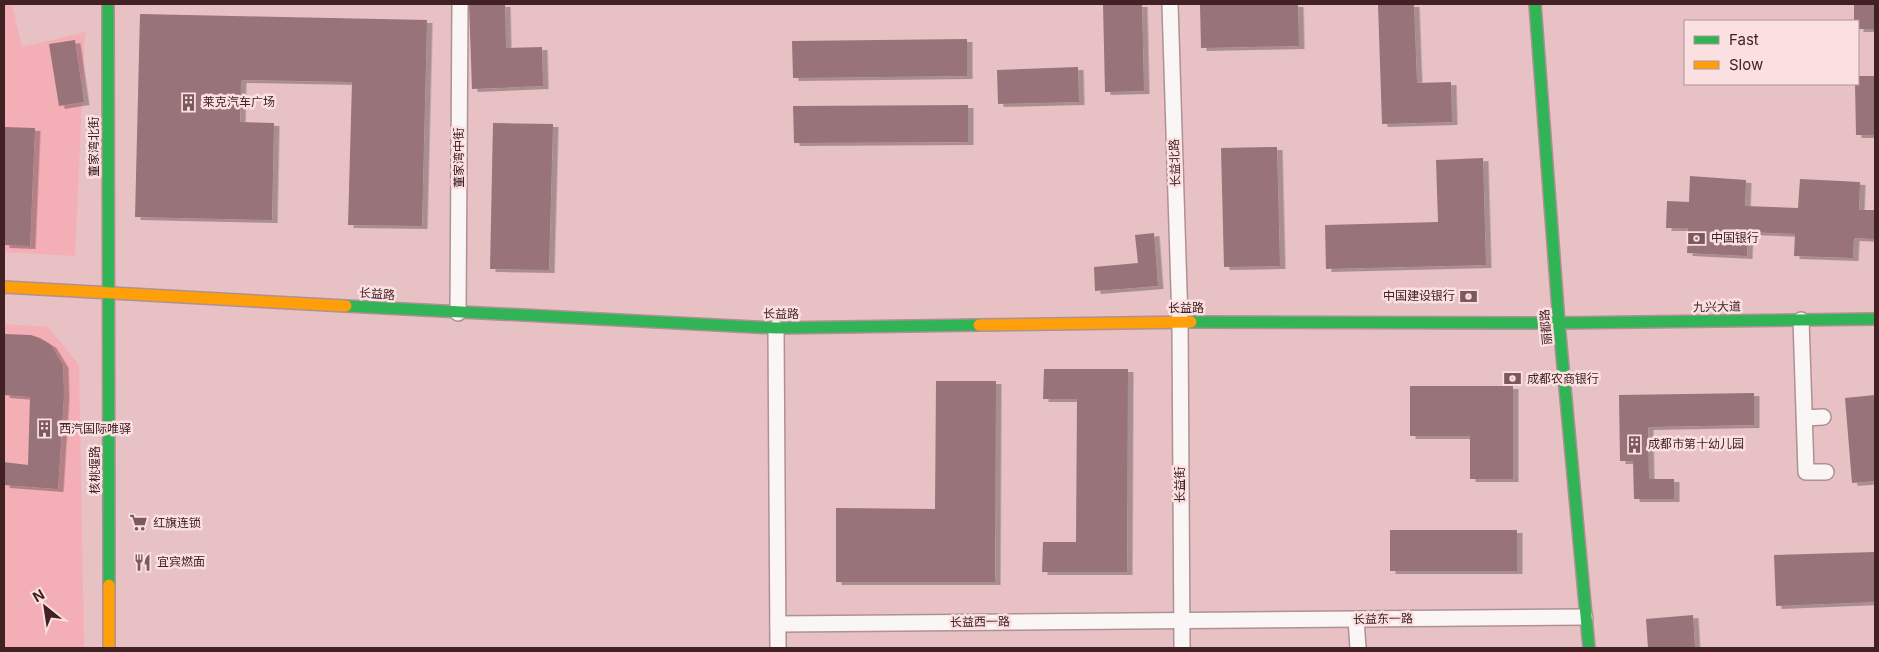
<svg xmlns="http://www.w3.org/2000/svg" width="1879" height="652" font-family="Inter,'Noto Sans SC',sans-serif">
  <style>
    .built { fill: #f3afb5 }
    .building { fill: #98737a; filter: url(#shadow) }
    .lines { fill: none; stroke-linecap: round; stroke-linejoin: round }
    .street-casing { stroke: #af9093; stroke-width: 18 }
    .fast-casing { stroke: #af9093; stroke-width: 14 }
    .slow-casing { stroke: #af9093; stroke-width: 14 }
    .street { stroke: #fbf6f6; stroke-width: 15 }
    .fast { stroke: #30b455; stroke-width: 11 }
    .slow { stroke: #ff9f0a; stroke-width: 11 }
    .labels { text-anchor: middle; stroke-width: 5; stroke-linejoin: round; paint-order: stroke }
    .poi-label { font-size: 12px; fill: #412124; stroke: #fbe0e1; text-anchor: start }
    .street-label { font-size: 12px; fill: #412124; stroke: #fbe0e1 }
  </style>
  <defs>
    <filter id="shadow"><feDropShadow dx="5.5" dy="3" stdDeviation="0" flood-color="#0004"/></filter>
  </defs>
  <rect width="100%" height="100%" fill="#e7c1c4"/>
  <!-- built -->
  <g class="built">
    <polygon points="4,4 12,4 22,47 85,32 75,256 4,252"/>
    <polygon points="4,324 48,327 79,365 84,648 4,648"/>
  </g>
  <!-- building -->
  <g class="building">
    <polygon points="469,4 505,4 506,48 542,47 543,86 472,89"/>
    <polygon points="1103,4 1142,4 1144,91 1105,92"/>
    <polygon points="1200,4 1298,4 1299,46 1201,48"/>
    <polygon points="1378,4 1414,4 1417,83 1451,82 1452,122 1382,124"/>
    <polygon points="1854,4 1875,4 1875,29 1858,29 1858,21 1854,21"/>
    <polygon points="140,14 427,20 422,226 348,225 352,82 241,80 240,122 274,123 272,220 135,217"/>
    <polygon points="967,39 967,76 793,78 792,41"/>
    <polygon points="75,40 84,102 59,106 49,44"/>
    <polygon points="1078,67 1079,102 998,104 997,70"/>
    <polygon points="1858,76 1875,76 1875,135 1856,135 1855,84 1858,84"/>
    <polygon points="968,105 968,142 794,143 793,106"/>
    <polygon points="493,123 553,124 549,270 490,269"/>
    <polygon points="4,127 35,128 30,246 4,245"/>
    <polygon points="1277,147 1280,266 1224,267 1221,148"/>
    <polygon points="1483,158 1486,265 1326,269 1325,225 1438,222 1436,160"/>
    <polygon points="1690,176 1746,180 1745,206 1798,208 1800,179 1860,182 1859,210 1875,210 1875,239 1854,238 1853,258 1794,256 1795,234 1748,232 1747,256 1687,253 1688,228 1666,228 1667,201 1689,202"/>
    <polygon points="1154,233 1158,286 1095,291 1094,267 1138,263 1135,235"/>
    <polygon points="4,334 31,335 40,338 51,345 63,365 64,395 58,489 4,485 4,462 28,465 30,397 4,395"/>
    <polygon points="1044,369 1128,369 1127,572 1042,572 1043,542 1076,542 1077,399 1043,399"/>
    <polygon points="936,381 996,381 995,582 836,582 836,508 935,509"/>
    <polygon points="1410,386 1513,386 1513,479 1470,479 1470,436 1410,436"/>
    <polygon points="1754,393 1754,425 1648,427 1649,479 1674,479 1674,499 1634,499 1633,461 1620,461 1619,395"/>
    <polygon points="1875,395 1875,481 1852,483 1845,398"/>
    <rect x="1390" y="530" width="127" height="41"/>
    <polygon points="1875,552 1875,602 1776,606 1774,555"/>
    <polygon points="1693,615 1695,648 1648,648 1646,619"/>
  </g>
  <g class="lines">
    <defs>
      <g id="street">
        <polyline points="1170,4 1180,322 1182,648"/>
        <polyline points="458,313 460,4"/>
        <polyline points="1801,320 1806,472 1826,472"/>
        <polyline points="776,328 778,648"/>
        <polyline points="1805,418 1823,417"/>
        <polyline points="1356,619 1358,648"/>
        <polyline points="778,624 1585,617"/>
      </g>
      <g id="fast">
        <polyline points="108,4 109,585"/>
        <polyline points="1535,4 1559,323 1589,648"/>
        <polyline points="346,306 776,328 979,325"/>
        <polyline points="1191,322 1559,323 1875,319"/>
      </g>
      <g id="slow">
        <polyline points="4,287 346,306"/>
        <polyline points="979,325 1191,322"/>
        <polyline points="109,585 109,648"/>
      </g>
    </defs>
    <!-- street casing -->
    <use href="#street" class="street-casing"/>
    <!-- fast casing -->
    <use href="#fast" class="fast-casing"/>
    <!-- slow casing -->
    <use href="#slow" class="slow-casing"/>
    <!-- street -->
    <use href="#street" class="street"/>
    <!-- fast -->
    <use href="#fast" class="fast"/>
    <!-- slow -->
    <use href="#slow" class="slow"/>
  </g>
  <!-- icons -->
  <defs>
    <symbol id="building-bare" viewBox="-9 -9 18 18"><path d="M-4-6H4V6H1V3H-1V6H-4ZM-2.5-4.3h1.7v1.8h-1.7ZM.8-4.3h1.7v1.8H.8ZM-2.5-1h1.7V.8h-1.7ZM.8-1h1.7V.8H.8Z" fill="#7b595c" stroke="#fbe0e1" stroke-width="2.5" paint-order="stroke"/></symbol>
    <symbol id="bank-bare" viewBox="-9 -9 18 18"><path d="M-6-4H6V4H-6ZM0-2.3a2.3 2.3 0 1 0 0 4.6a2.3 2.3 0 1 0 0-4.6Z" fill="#7b595c" stroke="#fbe0e1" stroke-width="2.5" paint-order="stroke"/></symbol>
    <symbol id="supermarket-bare" viewBox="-9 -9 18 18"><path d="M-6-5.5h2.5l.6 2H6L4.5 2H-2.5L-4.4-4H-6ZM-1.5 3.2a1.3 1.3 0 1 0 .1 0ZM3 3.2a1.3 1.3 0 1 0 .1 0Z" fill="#7b595c" stroke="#fbe0e1" stroke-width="2.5" paint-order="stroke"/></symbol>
    <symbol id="restaurant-bare" viewBox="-9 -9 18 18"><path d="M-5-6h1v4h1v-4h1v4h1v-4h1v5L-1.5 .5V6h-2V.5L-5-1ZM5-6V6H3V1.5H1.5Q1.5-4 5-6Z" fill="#7b595c" stroke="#fbe0e1" stroke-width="2.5" paint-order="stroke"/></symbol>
  </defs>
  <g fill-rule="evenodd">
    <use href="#building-bare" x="176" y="90" width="25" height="25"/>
    <use href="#bank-bare" x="1684" y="226" width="25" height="25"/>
    <use href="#bank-bare" x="1456" y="284" width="25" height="25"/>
    <use href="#bank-bare" x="1500" y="366" width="25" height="25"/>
    <use href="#building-bare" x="32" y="416" width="25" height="25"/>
    <use href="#building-bare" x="1622" y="432" width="25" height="25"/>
    <use href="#supermarket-bare" x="126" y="510" width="25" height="25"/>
    <use href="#restaurant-bare" x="130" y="550" width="25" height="25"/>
  </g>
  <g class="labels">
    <!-- poi labels -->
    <g class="poi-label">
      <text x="203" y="106">莱克汽车广场</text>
      <text x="1711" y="242">中国银行</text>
      <text x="1455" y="300" text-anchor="end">中国建设银行</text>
      <text x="1527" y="383">成都农商银行</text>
      <text x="59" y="433">西汽国际唯驿</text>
      <text x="1648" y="448">成都市第十幼儿园</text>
      <text x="153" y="527">红旗连锁</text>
      <text x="157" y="566">宜宾燃面</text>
    </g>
    <!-- street labels -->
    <g class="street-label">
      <text transform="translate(94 147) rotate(-90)" y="4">董家湾北街</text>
      <text transform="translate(459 158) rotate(-90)" y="4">董家湾中街</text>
      <text transform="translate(1175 163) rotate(-92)" y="4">长益北路</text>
      <text transform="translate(377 294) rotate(4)" y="4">长益路</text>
      <text transform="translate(1717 307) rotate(-1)" y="4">九兴大道</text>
      <text x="1186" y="312">长益路</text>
      <text transform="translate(781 314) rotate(1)" y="4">长益路</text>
      <text transform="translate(1546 327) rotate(-95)" y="4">丽都路</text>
      <text transform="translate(95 470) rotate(-90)" y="4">核桃堰路</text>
      <text transform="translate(1180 485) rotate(-90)" y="4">长益街</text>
      <text transform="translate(1383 619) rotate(-1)" y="4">长益东一路</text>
      <text transform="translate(980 622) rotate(-1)" y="4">长益西一路</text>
    </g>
  </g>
  <!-- border -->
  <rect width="1879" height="652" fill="none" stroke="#412124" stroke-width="10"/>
  <!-- legend -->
  <rect x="1684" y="20" width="175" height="65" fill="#fbe0e1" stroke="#b19495"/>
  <rect x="1694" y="36" width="25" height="8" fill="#30b455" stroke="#b19495"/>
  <text x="1729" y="45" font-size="15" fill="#412124">Fast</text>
  <rect x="1694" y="61" width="25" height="8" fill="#ff9f0a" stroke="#b19495"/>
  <text x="1729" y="70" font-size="15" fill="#412124">Slow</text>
  <!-- north arrow -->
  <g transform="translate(45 607) rotate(330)" stroke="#fbe0e1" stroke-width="4" paint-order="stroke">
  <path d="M0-4L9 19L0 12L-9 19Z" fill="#412124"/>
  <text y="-8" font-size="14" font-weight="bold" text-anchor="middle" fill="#412124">N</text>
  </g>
</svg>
